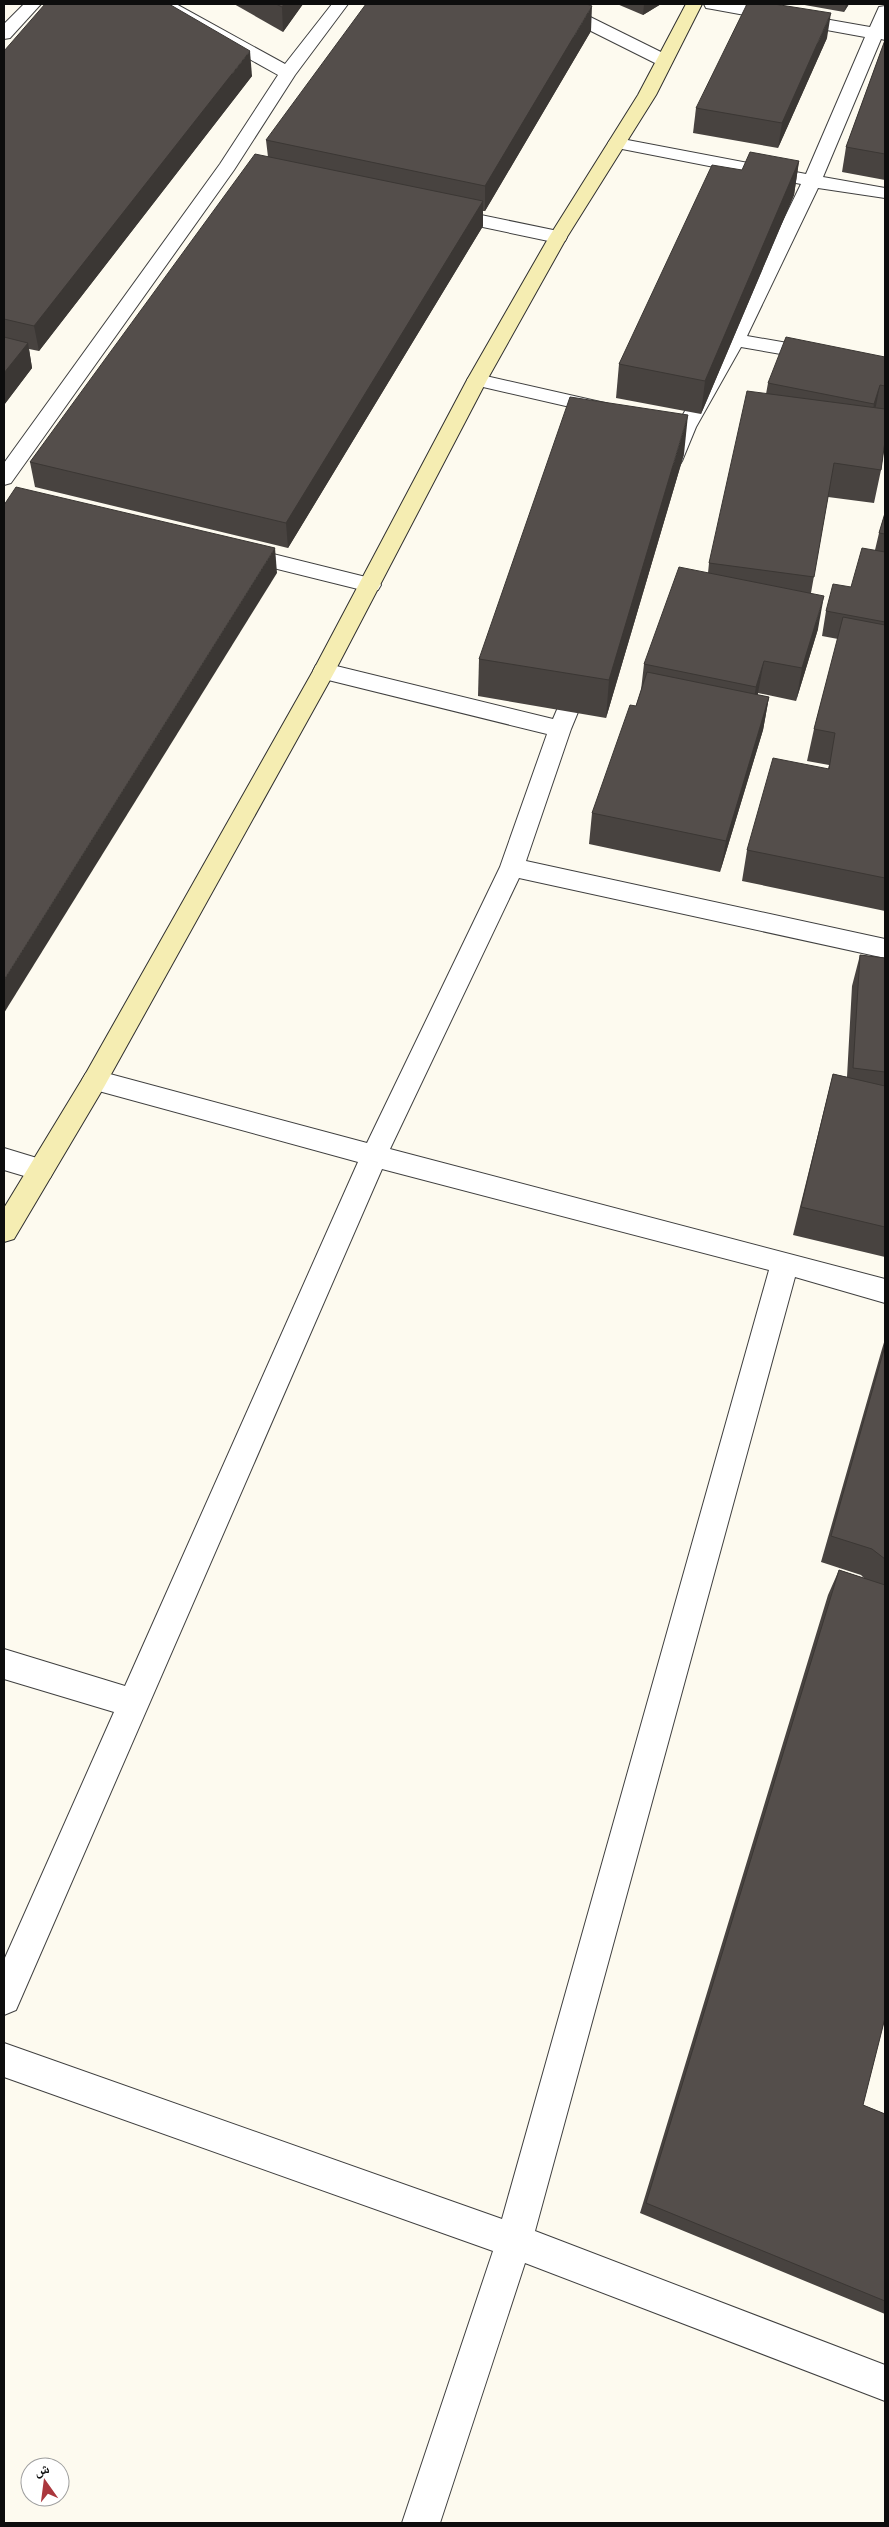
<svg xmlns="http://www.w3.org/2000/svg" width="889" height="2527" font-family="'Libre Baskerville','Noto Naskh Arabic',serif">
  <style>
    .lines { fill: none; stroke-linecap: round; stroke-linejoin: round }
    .minor-casing { stroke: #404040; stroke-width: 2 }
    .secondary-casing { stroke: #2f2f2f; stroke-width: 2 }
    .minor { fill: #fff; fill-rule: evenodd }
    .secondary { fill: #f5edb2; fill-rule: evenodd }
    .wall { fill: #484340 }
    .shaded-wall { fill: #3b3734 }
    .building { fill: #544e4b; stroke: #3b3734 }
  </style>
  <rect width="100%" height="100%" fill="#fdfaef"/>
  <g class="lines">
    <defs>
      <g id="minor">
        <polygon points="24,4 41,4 10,38 4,39 4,24"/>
        <polygon points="156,4 176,4 285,64 332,4 348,4 295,75 234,170 11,483 4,485 4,463 220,164 278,75 158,8"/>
        <polygon points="543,4 564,4 669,56 672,60 669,64 657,64 545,8"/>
        <polygon points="704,4 739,4 870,27 879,7 885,6 885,40 881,39 823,177 885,188 885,198 818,188 747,336 885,360 885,372 741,347 696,427 682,461 679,466 672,468 665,466 662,461 676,427 725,340 801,184 617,148 611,147 608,143 611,139 617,138 806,174 865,37 712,9 706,8"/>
        <polygon points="447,208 558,231 565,233 567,237 565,241 558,243 440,218 438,214 440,210"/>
        <polygon points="477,374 605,403 612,405 615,409 612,413 605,415 470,384 467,380 470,376"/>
        <polygon points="241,546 378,580 381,585 378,590 370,592 233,558 230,553 233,548"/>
        <polygon points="324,663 553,719 573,672 581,670 589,672 592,678 571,729 526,861 885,939 885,958 519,878 390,1149 885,1279 885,1303 795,1277 535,2231 885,2365 885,2401 525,2263 440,2523 402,2523 493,2251 4,2077 4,2043 502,2219 769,1270 382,1169 16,2010 4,2015 4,1960 114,1712 4,1679 4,1649 125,1686 358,1162 95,1090 86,1087 82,1080 86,1073 95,1070 367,1143 500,867 547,734 316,677 313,671 316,665"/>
        <polygon points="4,1148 50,1162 54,1170 50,1178 41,1181 4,1170"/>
      </g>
      <polygon id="secondary" points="686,4 702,4 656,95 567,237 487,380 335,671 104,1087 14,1239 4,1242 4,1208 86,1073 313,671 467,380 549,237 638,95"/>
    </defs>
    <!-- minor casing -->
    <use href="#minor" class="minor-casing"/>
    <!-- secondary casing -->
    <use href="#secondary" class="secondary-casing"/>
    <!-- minor -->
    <use href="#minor" class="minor"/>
    <!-- secondary -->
    <use href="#secondary" class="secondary"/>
  </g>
  <!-- wall -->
  <g class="wall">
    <polygon points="234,4 303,4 283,32"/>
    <polygon points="617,4 661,4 643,15"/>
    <polygon points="799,4 849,4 844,12"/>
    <polygon points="591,31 485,211 483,211 483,226 288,548 35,487 30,462 268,157 266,140"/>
    <polygon points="827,38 778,148 693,133 696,108"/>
    <polygon points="885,40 885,180 842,172 846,147"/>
    <polygon points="4,51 252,76 39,351 29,349 32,368 4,405"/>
    <polygon points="799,161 794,195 701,414 616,398 619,364 742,170"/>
    <polygon points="885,357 885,441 881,470 874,503 828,497 811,593 818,629 796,701 758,693 758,695 769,697 763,730 720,872 589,844 592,813 636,706 641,690 644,664 708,573 709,563 766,394 768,383"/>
    <polygon points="684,454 606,718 478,696 479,659"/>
    <polygon points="885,513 885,911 742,881 747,850 828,769 829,765 807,761 814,729 838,639 822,636 826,611 851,587 875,550 879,533"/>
    <polygon points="860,955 885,958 885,1257 793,1235 833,1074 847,1077 852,986"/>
    <polygon points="885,1339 885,2018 863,2105 885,2114 885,2314 640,2213 828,1595 839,1570 864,1578 861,1575 821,1562 882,1349"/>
  </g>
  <!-- shaded-wall -->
  <g class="shaded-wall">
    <polygon points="284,4 303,4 283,32 282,7"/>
    <polygon points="644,4 661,4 643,15"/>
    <polygon points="846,4 849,4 844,12"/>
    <polygon points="592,6 591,31 485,211 485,186"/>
    <polygon points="831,13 827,38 778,148 782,123"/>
    <polygon points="250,51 252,76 39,351 34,326"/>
    <polygon points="799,161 794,195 701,414 705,381"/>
    <polygon points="483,201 483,226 288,548 286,523"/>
    <polygon points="28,343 32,368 4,405 4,373"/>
    <polygon points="880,385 875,411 869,429 874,404"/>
    <polygon points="688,415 684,454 606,718 609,680"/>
    <polygon points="275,548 277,573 4,1013 4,980"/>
    <polygon points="824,596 818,629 796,701 802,668"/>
    <polygon points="764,661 758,693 750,719 756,687"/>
    <polygon points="769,697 763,730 720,872 726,841"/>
  </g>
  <!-- building -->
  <g class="building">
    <polygon points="45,4 169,4 250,51 34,326 4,319 4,51"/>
    <polygon points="276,4 284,4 282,7"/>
    <polygon points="366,4 587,4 592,6 485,186 266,140"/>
    <polygon points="747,4 774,4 831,13 782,123 696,108"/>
    <polygon points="885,40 885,154 846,147"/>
    <polygon points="750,152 799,161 705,381 619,364 712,165 742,170"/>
    <polygon points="255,154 483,201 286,523 30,462"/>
    <polygon points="4,337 28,343 4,373"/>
    <polygon points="786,337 885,357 885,386 880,385 874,404 768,383"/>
    <polygon points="747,391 885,409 885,441 881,470 834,463 814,577 709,563"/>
    <polygon points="570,397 688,415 609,680 479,659"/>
    <polygon points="16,487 275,548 4,980 4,505"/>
    <polygon points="885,513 885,534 879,533"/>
    <polygon points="862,548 885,552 885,622 826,611 833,584 851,587"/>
    <polygon points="679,567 824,596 802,668 764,661 756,687 644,664"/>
    <polygon points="843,617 885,625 885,878 747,850 773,758 829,769 835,733 814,729"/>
    <polygon points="647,672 769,697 726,841 592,813 630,705 636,706"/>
    <polygon points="860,955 885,958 885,1072 853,1068"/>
    <polygon points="833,1074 885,1086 885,1227 801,1207"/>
    <polygon points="885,1346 885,1559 872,1549 831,1536"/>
    <polygon points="839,1570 885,1585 885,2018 863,2105 885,2114 885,2301 646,2203"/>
  </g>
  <!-- border -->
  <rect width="889" height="2527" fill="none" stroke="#0d0d0d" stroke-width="10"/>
  <!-- north arrow -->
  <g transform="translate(45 2482) rotate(346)"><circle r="24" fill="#ffffff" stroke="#9e9e9e"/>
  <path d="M0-4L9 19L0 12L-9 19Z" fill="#ab373d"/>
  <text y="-8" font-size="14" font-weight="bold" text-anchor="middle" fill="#0d0d0d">ش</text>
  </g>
</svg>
